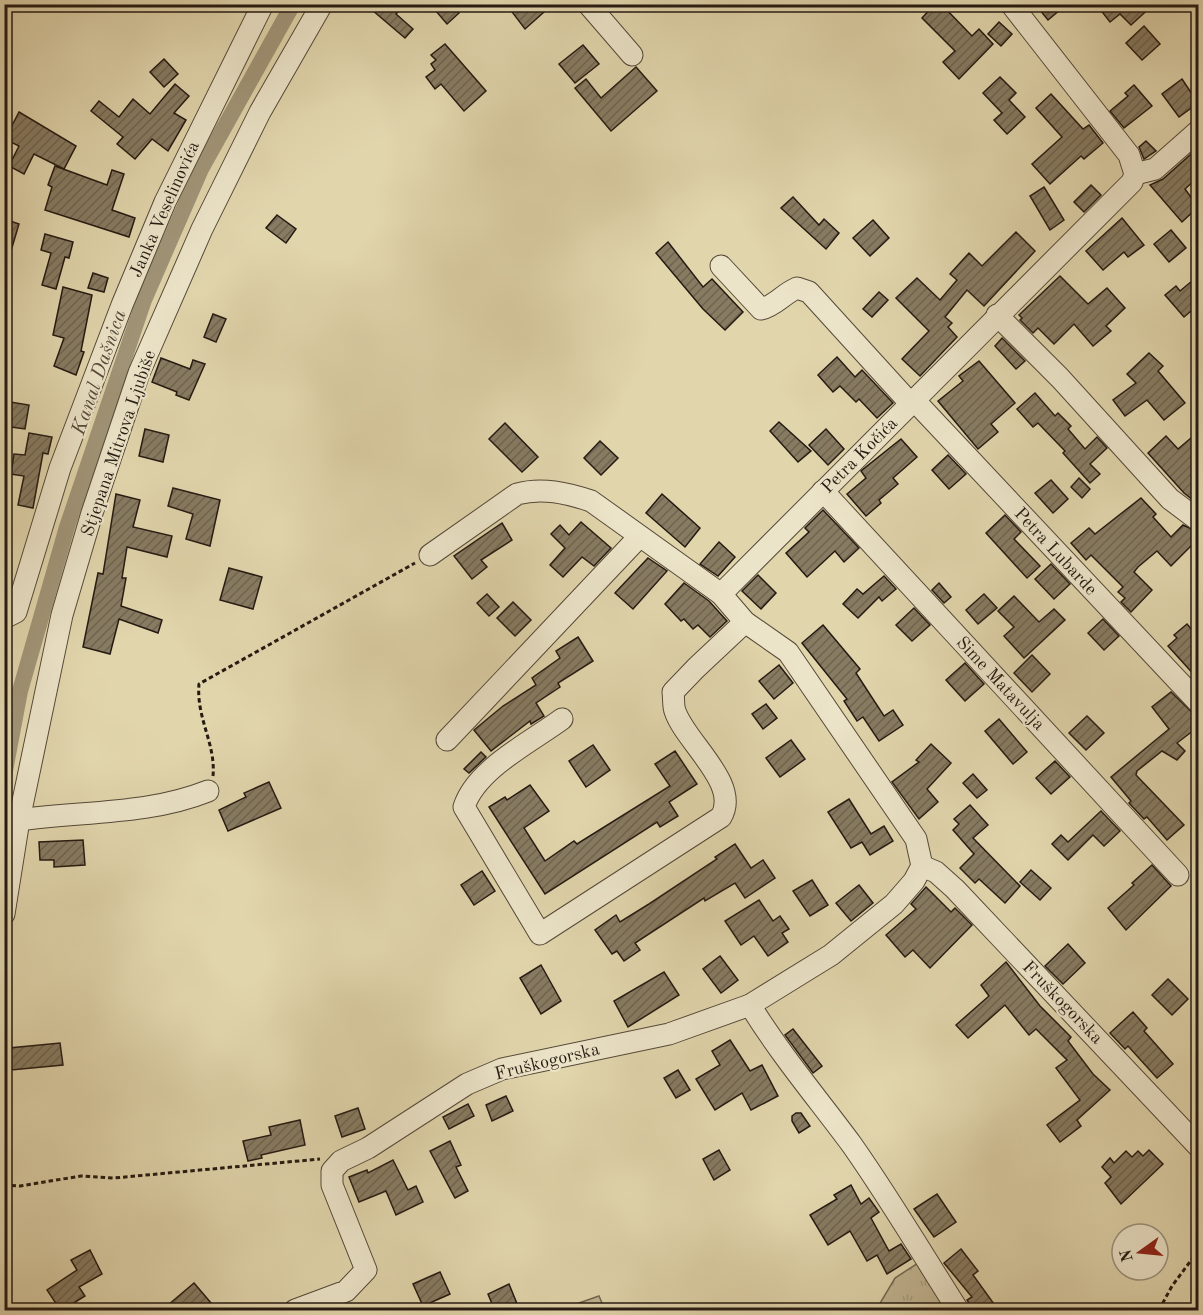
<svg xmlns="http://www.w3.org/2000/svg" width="1203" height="1315" font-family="'Old Standard TT',serif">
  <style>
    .grass { fill: url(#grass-tufts); stroke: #736852; stroke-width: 1.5 }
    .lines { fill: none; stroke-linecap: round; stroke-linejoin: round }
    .canal { stroke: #a19578; stroke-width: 16 }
    .building { fill: url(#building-hatch); stroke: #251a12; stroke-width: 1.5 }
    .minor-casing { stroke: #544938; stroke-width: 23 }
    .path { stroke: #251a12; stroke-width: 3; stroke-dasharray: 4.5 3; stroke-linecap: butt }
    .minor { stroke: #ece4c9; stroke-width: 21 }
    .labels { text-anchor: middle; stroke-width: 4.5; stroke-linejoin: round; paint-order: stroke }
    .street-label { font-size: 18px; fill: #251a12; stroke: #ece4c9 }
    .water-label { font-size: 20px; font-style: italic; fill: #574b3b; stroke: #ece4c9 }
  </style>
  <defs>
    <pattern id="grass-tufts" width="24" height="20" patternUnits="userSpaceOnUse" patternTransform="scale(1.5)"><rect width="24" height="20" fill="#c1b592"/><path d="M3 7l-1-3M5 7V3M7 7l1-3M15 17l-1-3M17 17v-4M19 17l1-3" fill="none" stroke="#a69b7d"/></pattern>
    <pattern id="building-hatch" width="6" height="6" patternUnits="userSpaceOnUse" patternTransform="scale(1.5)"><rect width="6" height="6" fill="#877b62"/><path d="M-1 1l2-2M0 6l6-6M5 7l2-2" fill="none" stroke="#6e644f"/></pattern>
  </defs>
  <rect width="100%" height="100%" fill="#e1d5ac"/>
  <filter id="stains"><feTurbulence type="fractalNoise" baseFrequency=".00333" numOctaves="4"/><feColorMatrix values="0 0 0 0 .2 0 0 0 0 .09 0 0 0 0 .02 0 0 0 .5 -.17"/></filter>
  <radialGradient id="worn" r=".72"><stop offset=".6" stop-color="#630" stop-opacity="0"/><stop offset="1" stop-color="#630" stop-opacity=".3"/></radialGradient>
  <!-- grass -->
  <g class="grass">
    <polygon points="918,1263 947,1310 876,1310 895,1278"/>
    <polygon points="599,1296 605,1310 559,1310"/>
  </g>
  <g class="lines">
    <!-- canal -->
    <polyline class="canal" points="4,776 20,691 67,527 144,300 201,169 293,4"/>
  </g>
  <!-- building -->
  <g class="building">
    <polygon points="365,4 405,4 396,14 413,29 405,38"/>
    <polygon points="430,4 451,4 459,13 447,24"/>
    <polygon points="506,4 553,4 525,29"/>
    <polygon points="935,4 941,4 972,36 979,29 993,44 959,79 943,62 955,51 922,18"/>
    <polygon points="1035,4 1067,4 1048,20"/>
    <polygon points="1096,4 1154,4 1131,25 1120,14 1110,22"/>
    <polygon points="999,22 1012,34 1001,46 988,34"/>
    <polygon points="1144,26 1160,44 1142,60 1126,43"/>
    <polygon points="445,44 486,91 464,111 441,84 435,89 426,77 435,70 431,64 436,60 431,55"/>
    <polygon points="583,45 599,64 575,83 559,64"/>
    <polygon points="164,59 178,74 164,87 150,72"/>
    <polygon points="636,67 657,91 611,131 575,88 586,79 601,98"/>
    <polygon points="1000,77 1016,93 1009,100 1025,117 1007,134 994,120 1002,113 983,93"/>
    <polygon points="1182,79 1198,103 1179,117 1162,94"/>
    <polygon points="175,84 189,96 174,113 186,120 168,151 152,139 135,159 117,144 123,137 91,111 99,101 119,117 133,99 150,114"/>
    <polygon points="1134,85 1152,106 1124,128 1110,111 1128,96 1125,93"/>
    <polygon points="1051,94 1083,129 1089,125 1103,143 1084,159 1081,156 1050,184 1032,164 1062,137 1036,108"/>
    <polygon points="19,112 76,146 64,169 34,154 24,174 9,166 19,146 5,139"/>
    <polygon points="1146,141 1156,151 1144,159 1139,147"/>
    <polygon points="1198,148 1198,177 1185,189 1198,207 1182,222 1150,185 1163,179"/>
    <polygon points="55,166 107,185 112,170 124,174 112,210 135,218 129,237 45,210 52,187 48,185"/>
    <polygon points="1091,185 1101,195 1084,212 1074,202"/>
    <polygon points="1044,187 1064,220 1050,230 1030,196"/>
    <polygon points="793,197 819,225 824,219 839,233 826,249 781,208"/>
    <polygon points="277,215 296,229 286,243 266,228"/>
    <polygon points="1122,218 1144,245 1128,257 1124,252 1103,270 1086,251"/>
    <polygon points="4,219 19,224 8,261 4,261"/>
    <polygon points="873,220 889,238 870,256 853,238"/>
    <polygon points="1171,230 1186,248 1169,262 1154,244"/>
    <polygon points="1016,232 1035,251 984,306 967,290 945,317 952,323 948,327 957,337 920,376 902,359 929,331 896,298 917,278 940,300 957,280 950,274 969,253 982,266"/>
    <polygon points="45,234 73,242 69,258 65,257 56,289 42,285 51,253 41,250"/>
    <polygon points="668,242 703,287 712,279 743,312 725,330 703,309 656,253"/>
    <polygon points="93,273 108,278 104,292 88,288"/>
    <polygon points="1060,276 1088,304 1107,288 1125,308 1106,326 1111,331 1093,346 1074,324 1054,344 1038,328 1033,333 1020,320 1022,318 1019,315"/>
    <polygon points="1198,276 1198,305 1184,317 1165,295 1176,286 1180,291"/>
    <polygon points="63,287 92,295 81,351 84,352 76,375 54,366 64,338 53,335"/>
    <polygon points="879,292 888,300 872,317 863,309"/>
    <polygon points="213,314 226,319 216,342 204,337"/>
    <polygon points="1002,338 1025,361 1016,369 995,346"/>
    <polygon points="1149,353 1163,366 1158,371 1185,403 1164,420 1147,400 1125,416 1113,400 1136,383 1127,374"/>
    <polygon points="837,357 855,377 862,370 893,403 877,418 859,399 856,402 840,386 833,392 818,375"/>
    <polygon points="161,358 190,369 193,360 205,364 189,400 176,395 177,392 152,382"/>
    <polygon points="979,361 1015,403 991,424 998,432 978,449 938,401 963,381 959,376"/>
    <polygon points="1035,393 1055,416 1058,413 1071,426 1068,429 1085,449 1097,437 1107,448 1090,464 1100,474 1090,483 1063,453 1065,451 1038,423 1033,427 1017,409"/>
    <polygon points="4,401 29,405 25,429 4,426"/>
    <polygon points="779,422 811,451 798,462 770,431"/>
    <polygon points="505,423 538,457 522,472 489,439"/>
    <polygon points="145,429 169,435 163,462 139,456"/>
    <polygon points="826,429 844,449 828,465 809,445"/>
    <polygon points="1198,432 1198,504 1184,493 1148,453 1166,436 1178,449"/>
    <polygon points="29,433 52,437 48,454 43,453 33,508 18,505 24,476 11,474 14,454 25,455"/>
    <polygon points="901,439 917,457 893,478 898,484 879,500 881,503 866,516 847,494 866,478 861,471"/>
    <polygon points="600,441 618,458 601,475 584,458"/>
    <polygon points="948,455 966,474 949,489 932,470"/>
    <polygon points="1079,478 1090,489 1082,498 1071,487"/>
    <polygon points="1051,480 1068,499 1053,513 1035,493"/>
    <polygon points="173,488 220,500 210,546 186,539 193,514 168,506"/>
    <polygon points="116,494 140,500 133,527 172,536 167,557 127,547 122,578 126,578 121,606 162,620 158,633 119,619 110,654 83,647 98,573 103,574"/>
    <polygon points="662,494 700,528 685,547 646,513"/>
    <polygon points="1141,498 1156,514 1153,517 1171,537 1183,525 1198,532 1198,539 1171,566 1157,551 1138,567 1134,572 1152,590 1131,612 1121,602 1125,598 1118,592 1123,587 1091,555 1086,560 1071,543 1089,528 1095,534"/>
    <polygon points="823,510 859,548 844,562 835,551 807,577 786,553 809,532 805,528"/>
    <polygon points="1005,515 1021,532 1014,539 1040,566 1027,578 986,533"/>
    <polygon points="581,522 611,548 594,566 582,557 563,577 550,565 565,548 551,534 560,525 569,535"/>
    <polygon points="502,523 512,540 481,560 487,567 472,579 454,556"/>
    <polygon points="719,542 735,557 718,576 700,564"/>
    <polygon points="648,558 667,571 633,609 615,593"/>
    <polygon points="1051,564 1070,584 1054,599 1035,579"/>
    <polygon points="229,568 262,577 253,609 220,600"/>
    <polygon points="758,575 776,593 761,609 742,591"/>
    <polygon points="884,576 896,589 882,601 879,597 858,618 843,604 857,589 863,594"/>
    <polygon points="684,583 709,601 727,621 710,637 698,625 693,629 684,619 681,621 665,604"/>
    <polygon points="939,583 951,597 944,603 932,590"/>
    <polygon points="487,594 499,607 489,616 477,603"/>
    <polygon points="984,594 997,608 978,624 966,610"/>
    <polygon points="1014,596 1039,622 1054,609 1065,620 1024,658 1004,636 1014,627 998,611"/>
    <polygon points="513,602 531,620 515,636 497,618"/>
    <polygon points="914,608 930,625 912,641 896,625"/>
    <polygon points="1103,619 1119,636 1104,650 1088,633"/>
    <polygon points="1187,624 1198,637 1198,679 1168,646 1177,638 1174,635"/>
    <polygon points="823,625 860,669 856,673 884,716 893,710 903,725 879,741 863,717 857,721 844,701 847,699 802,643"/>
    <polygon points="578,637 593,661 558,683 560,687 536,703 544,716 531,724 530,721 491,751 474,730 503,706 536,685 532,678 560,658 556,651"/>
    <polygon points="1032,655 1050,674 1032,692 1014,673"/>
    <polygon points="965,663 984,684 965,701 946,680"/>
    <polygon points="779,665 793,683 774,699 759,681"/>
    <polygon points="1171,692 1198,718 1198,727 1177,743 1185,751 1177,760 1162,751 1137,771 1136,775 1184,825 1167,840 1147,817 1144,819 1129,803 1131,801 1111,777 1169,729 1152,707"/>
    <polygon points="766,704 777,718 763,729 752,714"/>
    <polygon points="1087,716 1104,733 1086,750 1069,733"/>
    <polygon points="999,719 1027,752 1013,764 985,731"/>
    <polygon points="791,740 805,759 780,777 766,758"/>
    <polygon points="931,744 951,763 927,789 938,802 919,819 892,782 919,762 916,760"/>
    <polygon points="593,745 610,770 586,787 569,761"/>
    <polygon points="675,751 697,784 669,802 678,816 660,827 657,822 545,894 489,807 505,797 507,800 530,785 549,811 524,828 545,861 574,841 577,844 670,786 655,764"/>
    <polygon points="481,752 486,757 469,773 464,769"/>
    <polygon points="1055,761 1070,777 1051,794 1036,778"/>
    <polygon points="973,774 987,790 977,798 963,783"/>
    <polygon points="269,782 281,808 228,831 219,810 246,797 244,793"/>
    <polygon points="849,799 871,834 884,826 893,841 870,855 862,842 851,848 828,812"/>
    <polygon points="970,805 988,825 973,838 1020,886 1005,903 979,879 975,883 960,868 974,854 953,830 959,824 954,819"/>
    <polygon points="1101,811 1120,831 1104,846 1093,835 1068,860 1052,844 1061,835 1068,842"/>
    <polygon points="83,840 85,865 54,867 54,860 40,860 39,842"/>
    <polygon points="735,844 751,868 763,860 775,878 745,898 735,883 705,901 704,898 635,943 640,950 624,961 617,951 612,954 595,930 616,915 620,922 649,904 717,859 715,857"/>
    <polygon points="1152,865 1171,886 1126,930 1108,908 1134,885 1132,883"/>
    <polygon points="1031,870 1051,888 1040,900 1020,882"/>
    <polygon points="482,871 495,891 474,905 461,885"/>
    <polygon points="812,880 828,905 810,916 793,891"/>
    <polygon points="859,885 873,903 851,921 836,903"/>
    <polygon points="926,887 951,912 955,908 972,925 930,968 913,950 905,957 886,935 916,909 911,904"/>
    <polygon points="759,900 773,921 780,916 789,929 782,933 788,942 768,956 754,936 741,945 725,921"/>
    <polygon points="1068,944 1085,963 1063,984 1045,966"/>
    <polygon points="720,956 738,980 721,993 703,969"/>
    <polygon points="1006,962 1040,1006 1071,1037 1068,1041 1093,1074 1110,1090 1077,1120 1081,1126 1060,1142 1047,1125 1080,1100 1056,1068 1067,1060 1036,1029 1029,1035 1005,1005 968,1038 956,1025 989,996 981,985"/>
    <polygon points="541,965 561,1001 541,1014 520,978"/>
    <polygon points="664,972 679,995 628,1027 614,1001"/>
    <polygon points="1168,979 1188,999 1172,1015 1152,995"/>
    <polygon points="1133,1012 1147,1028 1144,1031 1173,1064 1157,1078 1128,1046 1125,1049 1110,1033"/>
    <polygon points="793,1029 822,1066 813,1073 785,1035"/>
    <polygon points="730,1040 750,1071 762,1065 778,1096 751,1110 742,1093 715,1110 696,1079 720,1065 712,1051"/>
    <polygon points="60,1043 63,1065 11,1070 9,1048"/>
    <polygon points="678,1070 690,1090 676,1098 664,1078"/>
    <polygon points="506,1096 513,1111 492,1121 486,1105"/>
    <polygon points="468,1104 474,1116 449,1129 443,1117"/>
    <polygon points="358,1108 365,1129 342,1137 335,1116"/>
    <polygon points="796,1113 801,1113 810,1126 799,1133 792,1121 792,1116"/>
    <polygon points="300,1120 305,1145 261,1155 262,1158 248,1161 243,1141 271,1135 269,1127"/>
    <polygon points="450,1141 461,1165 456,1167 468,1191 455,1198 430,1151"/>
    <polygon points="719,1150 730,1170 714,1180 703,1159"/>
    <polygon points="1149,1150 1163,1164 1121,1204 1105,1183 1111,1177 1102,1167 1110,1158 1114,1163 1126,1151 1132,1157 1138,1151 1143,1156"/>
    <polygon points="393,1160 408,1190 416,1186 423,1202 396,1215 386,1191 359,1202 349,1177 367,1170 368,1173"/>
    <polygon points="851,1185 861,1204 869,1198 879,1212 871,1218 889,1251 901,1244 911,1259 887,1274 877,1255 867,1261 850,1231 828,1245 810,1215 837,1199 834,1195"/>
    <polygon points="937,1194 956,1222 934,1237 914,1209"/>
    <polygon points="961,1249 978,1271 973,1275 999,1311 974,1311 967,1300 972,1297 944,1263"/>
    <polygon points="90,1250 102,1274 79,1287 85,1296 61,1311 47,1290 77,1270 71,1260"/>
    <polygon points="440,1272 450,1294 423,1306 413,1284"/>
    <polygon points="194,1283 211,1303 202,1311 161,1311"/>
    <polygon points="509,1284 520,1311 495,1311 488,1294"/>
  </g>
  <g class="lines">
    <defs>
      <g id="minor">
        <polyline points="588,4 632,55"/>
        <polyline points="1135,174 1155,169 1198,131"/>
        <path d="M721,266L761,309C775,306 783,294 797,288L809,292L910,403"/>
        <polyline points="997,315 1060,378 1170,499 1198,520"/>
        <polyline points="914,400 1198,702"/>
        <polyline points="823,491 1178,875"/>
        <polyline points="721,594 1132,182 1135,174 1129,155 1011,4"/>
        <polyline points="4,618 16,612 60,468 122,305 165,202 263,4"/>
        <path d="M562,719C531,742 476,769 464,807L540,934L721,817C741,784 685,742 675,711C673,706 674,698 673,692L696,668L745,622"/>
        <polyline points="447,740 639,537"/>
        <path d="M19,820C83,811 148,815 208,791"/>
        <polyline points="922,866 936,872 955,889 1198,1146"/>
        <polyline points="4,914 19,820 62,615 92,513 139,373 202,229 260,112 322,4"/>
        <path d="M750,1005C780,1054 818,1099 852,1145C890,1199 923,1255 958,1310"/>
        <path d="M295,1310L346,1291L366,1270L332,1185V1171L341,1161L368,1148L467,1084L502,1069L669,1034L750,1005L831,955L894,904L914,881L922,866L916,839L788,652L745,622L721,594L591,501C567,493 542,487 517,494L430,555"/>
      </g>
    </defs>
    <!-- minor casing -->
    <use href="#minor" class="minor-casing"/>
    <!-- path -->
    <g class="path">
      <polyline points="4,655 10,634"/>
      <path d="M213,776C216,744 196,718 199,684L415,563"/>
      <polyline points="4,1185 20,1186 81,1176 114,1178 320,1159"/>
      <polyline points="1159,1310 1172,1286 1198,1251"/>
    </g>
    <!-- minor -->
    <use href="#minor" class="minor"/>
  </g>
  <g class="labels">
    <!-- street labels -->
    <g class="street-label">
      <text transform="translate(164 209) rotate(-66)" y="6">Janka Veselinovića</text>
      <text transform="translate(118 443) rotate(-71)" y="6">Stjepana Mitrova Ljubiše</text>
      <text transform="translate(859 455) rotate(-45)" y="6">Petra Kočića</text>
      <text transform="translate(1056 551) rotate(47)" y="6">Petra Lubarde</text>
      <text transform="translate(1001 683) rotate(47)" y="6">Sime Matavulja</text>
      <text transform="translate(1063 1002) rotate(46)" y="6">Fruškogorska</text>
      <text transform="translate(547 1061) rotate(-14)" y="6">Fruškogorska</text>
    </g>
    <!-- water labels -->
    <g class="water-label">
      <text transform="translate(98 372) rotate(-71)" y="7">Kanal Dašnica</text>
    </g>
  </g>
  <!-- margin -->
  <rect width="1203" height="1315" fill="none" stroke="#e1d5ac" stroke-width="24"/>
  <rect x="6" y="6" width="1191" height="1303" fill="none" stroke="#251a12" stroke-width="3"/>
  <rect x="12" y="12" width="1179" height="1291" fill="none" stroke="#251a12" stroke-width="1.5"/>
  <!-- north arrow -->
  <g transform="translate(1140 1252) rotate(255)"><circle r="28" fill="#ece4c9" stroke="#9c9380" stroke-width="1.5"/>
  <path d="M0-4.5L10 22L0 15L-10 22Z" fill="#8f2418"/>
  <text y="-9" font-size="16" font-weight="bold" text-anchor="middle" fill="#251a12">N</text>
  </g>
  <rect width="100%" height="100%" filter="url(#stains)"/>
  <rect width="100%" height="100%" fill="url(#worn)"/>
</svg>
